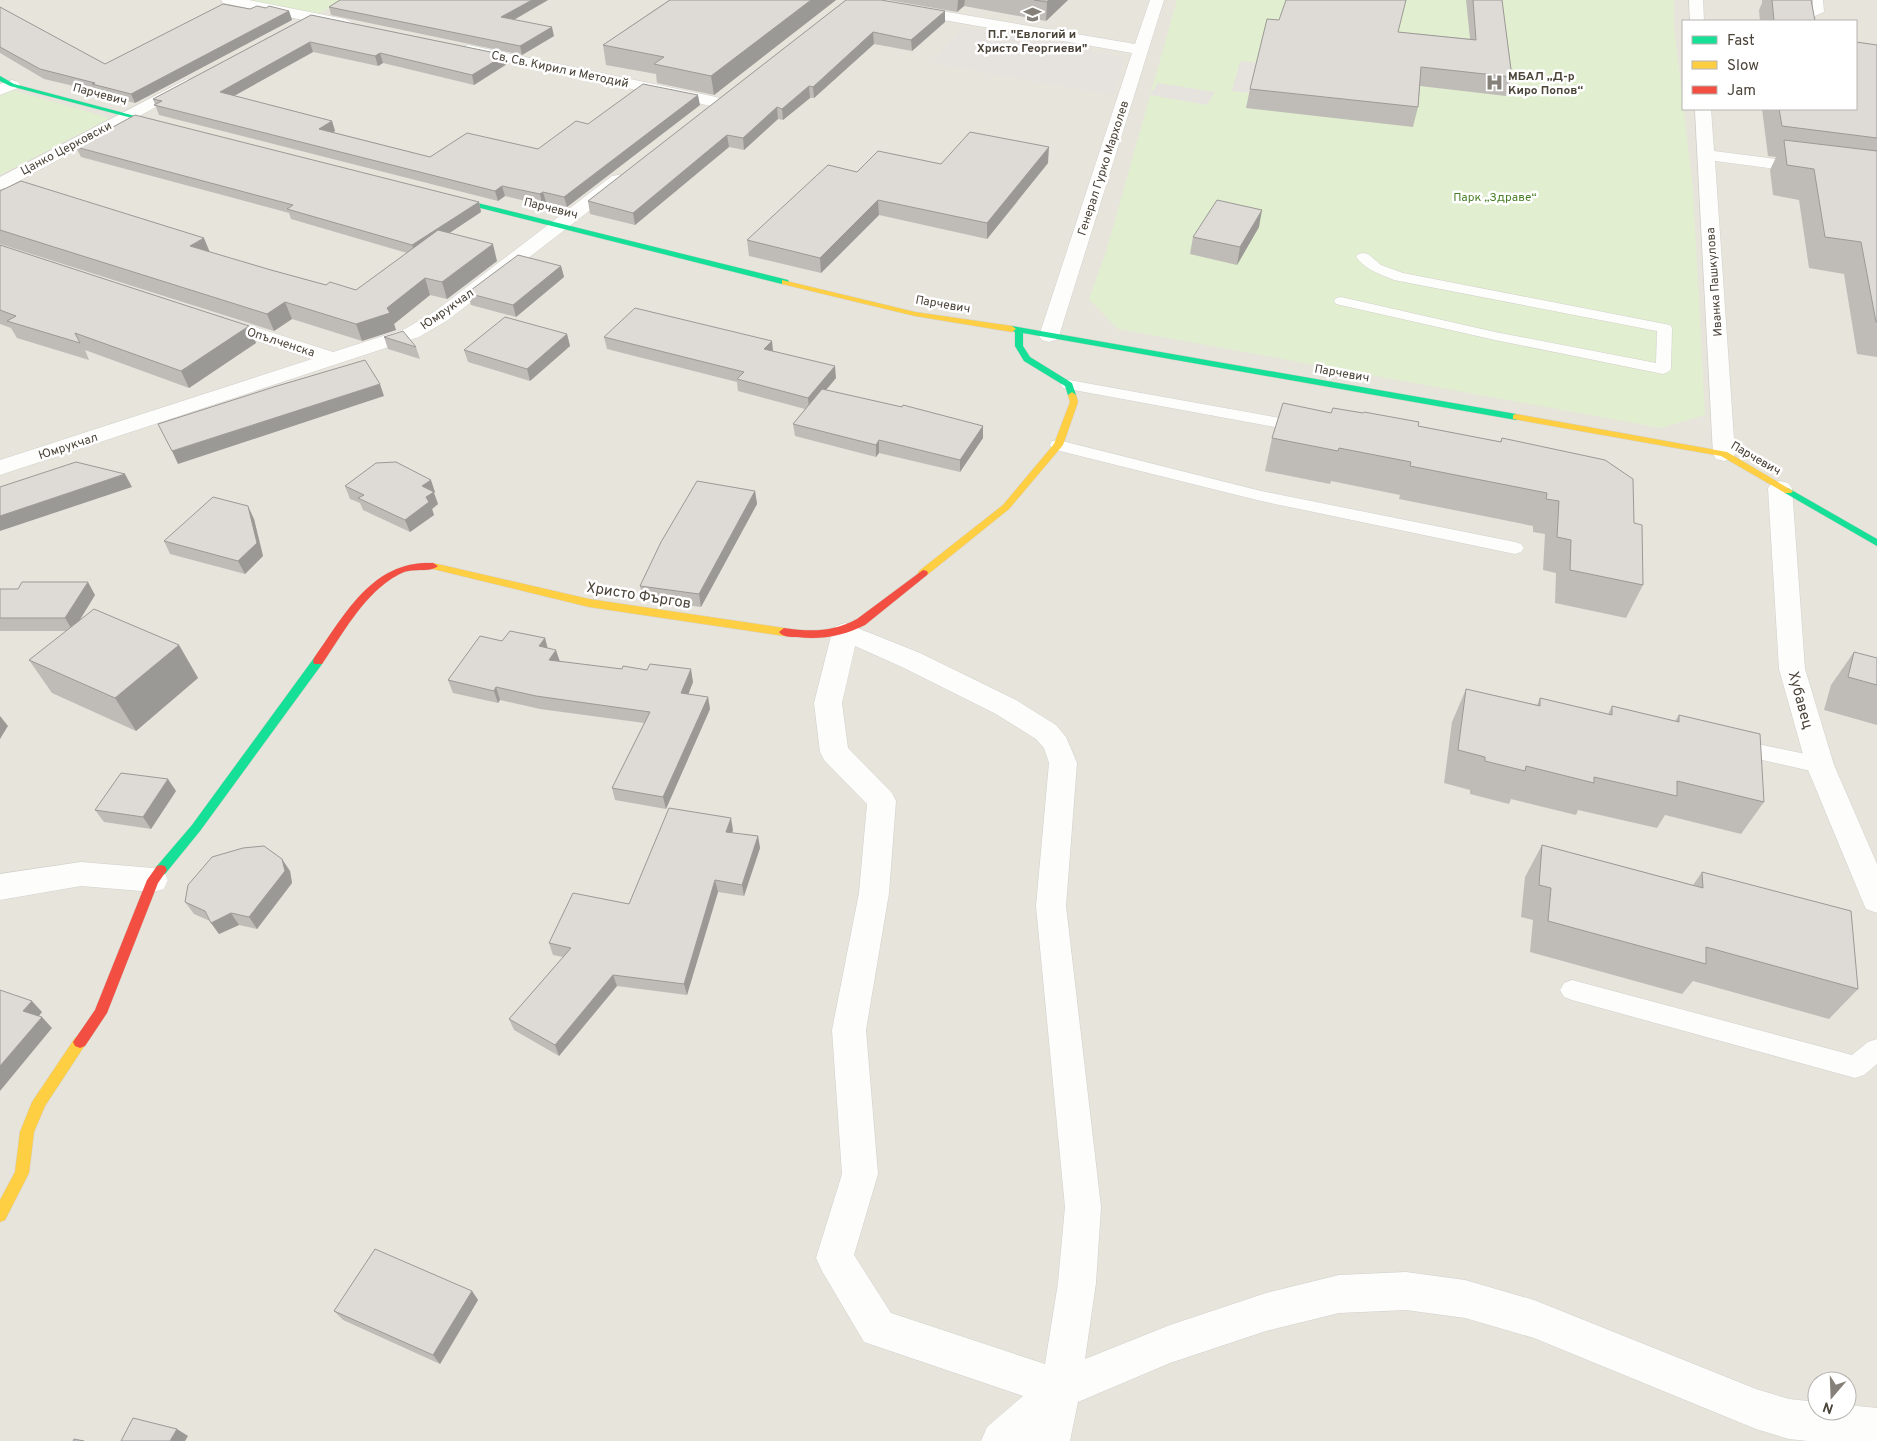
<svg xmlns="http://www.w3.org/2000/svg" width="1877" height="1441" font-family="Overpass,sans-serif">
  <style>
    .residential { fill: #e7e4dc; fill-rule: evenodd }
    .green { fill: #e1eecf }
    .parking { fill: #e6e3df }
    .lines { fill: none; stroke-linecap: round; stroke-linejoin: round }
    .lane-casing { stroke: #d2d0cb; stroke-width: 1 }
    .street-casing { stroke: #d2d0cb; stroke-width: 1 }
    .fast-casing { stroke: #d3cfc5; stroke-width: 1 }
    .slow-casing { stroke: #d3cfc5; stroke-width: 1 }
    .jam-casing { stroke: #d3cfc5; stroke-width: 1 }
    .lane { fill: #fdfdfc; fill-rule: evenodd }
    .street { fill: #fdfdfc; fill-rule: evenodd }
    .fast { fill: #16e098; fill-rule: evenodd }
    .slow { fill: #ffcf43; fill-rule: evenodd }
    .jam { fill: #f24e42; fill-rule: evenodd }
    .wall { fill: #bfbcb8 }
    .shaded-wall { fill: #9b9996 }
    .building { fill: #dedbd6; stroke: #9b9996 }
    .labels { text-anchor: middle; stroke-width: 5; stroke-linejoin: round; paint-order: stroke }
    .far-poi-label { font-size: 12px; font-weight: bold; fill: #4b4439; stroke: #fff }
    .far-street-label { font-size: 12px; fill: #4b4439; stroke: #fff }
    .far-park-label { font-size: 12px; fill: #4a7f2a; stroke: #fff }
    .street-label { font-size: 15px; fill: #4b4439; stroke: #fff }
  </style>
  <rect width="100%" height="100%" fill="#f4f2ee"/>
  <!-- residential -->
  <path class="residential" d="M0,0H1877V1441H0ZM1683,21H1856V109H1683ZM1817,1381H1847V1411H1817Z"/>
  <!-- green -->
  <g class="green">
    <polygon points="228,0 345,0 312,17"/>
    <polygon points="1177,0 1674,0 1674,27 1693,189 1705,415 1661,428 1118,329 1089,299 1106,252"/>
    <polygon points="12,90 110,118 0,175 0,96"/>
  </g>
  <!-- parking -->
  <g class="parking">
    <polygon points="962,27 1088,46 1094,53 1124,57 1114,95 933,63"/>
    <polygon points="1240,61 1302,67 1295,98 1232,91"/>
    <polygon points="1158,83 1215,92 1207,105 1150,95"/>
  </g>
  <g class="lines">
    <defs>
      <g id="lane">
        <polygon points="1813,0 1823,0 1824,12 1815,16 1815,21 1805,21 1805,12 1813,10"/>
        <path d="M1363,253L1368,254L1381,265L1403,273L1670,325L1672,328L1671,369L1668,372L1663,374L1495,340L1336,304L1334,301L1336,298L1341,297L1495,332L1656,363L1657,331L1394,280C1380,274 1366,270 1356,257L1358,254Z"/>
        <polygon points="1069,380 1302,422 1308,424 1310,427 1308,430 1302,432 1063,388 1061,385 1063,382"/>
        <polygon points="1058,440 1261,491 1515,542 1521,544 1524,548 1521,552 1515,554 1261,501 1052,449 1050,445 1052,441"/>
        <polygon points="1734,739 1820,757 1827,759 1830,765 1827,771 1820,773 1727,752 1724,747 1727,742"/>
        <polygon points="1572,980 1852,1055 1868,1042 1877,1039 1877,1064 1864,1075 1855,1078 1572,1000 1564,997 1560,990 1564,983"/>
      </g>
      <g id="street">
        <polygon points="221,0 249,0 345,19 350,21 353,24 350,27 345,29 228,4 223,3"/>
        <polygon points="845,0 877,0 1135,44 1150,0 1164,0 1059,336 1056,340 1049,342 1042,340 1039,336 1132,53 852,4 847,3"/>
        <polygon points="1689,0 1703,0 1704,21 1690,21"/>
        <polygon points="468,45 716,97 722,99 724,102 722,105 716,107 463,53 460,50 463,47"/>
        <polygon points="187,79 193,81 195,84 193,87 6,188 0,189 0,177"/>
        <polygon points="12,80 18,82 20,85 18,88 0,95 0,84"/>
        <polygon points="1695,109 1711,109 1714,151 1877,172 1877,182 1715,161 1735,454 1732,459 1724,461 1716,459 1713,454"/>
        <polygon points="618,175 624,176 627,180 624,184 448,320 419,337 0,475 0,460 312,359 209,325 206,321 209,317 216,315 223,317 333,352 405,329 434,312 612,176"/>
        <polygon points="1780,481 1788,483 1792,488 1805,669 1834,765 1877,864 1877,913 1866,909 1862,900 1806,765 1779,669 1768,488 1772,483"/>
        <path d="M845,623L920,653L1016,700L1056,725L1066,737L1077,763L1066,906L1101,1207L1096,1283L1085,1359L1170,1325L1266,1293L1339,1275L1406,1272L1465,1280L1534,1300L1756,1389L1789,1399L1817,1402V1411H1847V1405L1877,1408V1441H1808L1789,1439L1756,1429L1534,1338L1465,1318L1406,1310L1339,1313L1266,1331L1170,1363L1078,1402L1070,1441H981L987,1427L1023,1396L864,1342L822,1271L816,1258L842,1174L832,1030L859,893L867,804L824,760L820,752L814,703L832,632L836,626ZM855,646L902,667L996,714L1036,739L1044,748L1049,763L1036,906L1065,1207L1058,1283L1045,1364L891,1313L854,1255L878,1174L866,1030L889,893L896,801L892,793L848,748L842,703Z"/>
        <polygon points="81,862 153,868 164,871 168,880 164,889 153,892 81,886 0,900 0,874"/>
      </g>
      <g id="fast">
        <polygon points="0,76 14,84 173,126 170,128 10,86 0,81"/>
        <polygon points="441,194 788,280 789,282 782,284 441,198"/>
        <polygon points="1012,326 1516,414 1521,417 1516,420 1023,333 1023,346 1030,357 1072,383 1076,395 1072,398 1068,395 1065,386 1024,361 1015,346 1015,332 1008,329"/>
        <polygon points="1788,488 1877,539 1877,546 1785,493 1783,491"/>
        <polygon points="318,657 323,661 322,664 200,831 165,874 161,875 157,874 155,870 157,866 192,825 314,658"/>
      </g>
      <g id="slow">
        <polygon points="782,280 915,312 1012,326 1016,329 1012,332 915,316 782,284"/>
        <polygon points="1072,392 1076,395 1078,402 1063,445 1009,509 927,575 919,575 918,573 919,571 1003,505 1054,444 1070,402 1068,395"/>
        <polygon points="1516,414 1727,452 1793,491 1791,493 1785,493 1721,456 1513,419 1513,415"/>
        <polygon points="433,563 589,599 784,628 789,632 784,636 589,607 429,568 428,566"/>
        <polygon points="80,1036 85,1038 87,1042 45,1106 34,1132 29,1173 5,1220 0,1222 0,1200 15,1172 20,1132 32,1102 75,1038"/>
      </g>
      <g id="jam">
        <path d="M425,563H433L438,566C432,572 417,569 408,571C402,572 396,576 391,579C361,599 342,635 322,664H314L313,661L314,658C343,618 369,565 425,563Z"/>
        <path d="M923,570L927,571L928,573L927,575L865,625C843,636 821,640 797,637C790,637 783,637 779,632L784,628C811,632 833,632 857,619Z"/>
        <polygon points="161,865 165,866 167,870 158,883 107,1013 85,1046 80,1048 75,1046 73,1042 95,1010 147,880 157,866"/>
      </g>
    </defs>
    <!-- lane casing -->
    <use href="#lane" class="lane-casing"/>
    <!-- street casing -->
    <use href="#street" class="street-casing"/>
    <!-- fast casing -->
    <use href="#fast" class="fast-casing"/>
    <!-- slow casing -->
    <use href="#slow" class="slow-casing"/>
    <!-- jam casing -->
    <use href="#jam" class="jam-casing"/>
    <!-- lane -->
    <use href="#lane" class="lane"/>
    <!-- street -->
    <use href="#street" class="street"/>
    <!-- fast -->
    <use href="#fast" class="fast"/>
    <!-- slow -->
    <use href="#slow" class="slow"/>
    <!-- jam -->
    <use href="#jam" class="jam"/>
  </g>
  <!-- wall -->
  <g class="wall">
    <polygon points="340,0 548,0 514,20 554,36 522,55 331,15 329,7"/>
    <polygon points="667,0 836,0 714,95 657,83 656,74 606,65 603,45 669,0"/>
    <polygon points="846,0 945,11 945,22 912,51 874,44 814,98 810,98 783,120 778,119 744,150 729,147 635,225 590,214 588,201"/>
    <polygon points="888,0 1068,0 1046,21 964,6 957,12"/>
    <polygon points="1466,0 1502,0 1512,77 1506,96 1420,86 1418,107 1413,127 1246,108 1250,89 1398,32 1470,39"/>
    <polygon points="1762,0 1811,0 1815,21 1760,21 1759,10 1762,3"/>
    <polygon points="0,7 105,64 250,9 266,8 289,11 292,20 135,103 96,94 95,91 44,79 0,53"/>
    <polygon points="311,15 505,55 507,64 474,85 383,63 378,66 313,52 234,96 332,121 335,131 333,132 430,157 538,149 588,124 700,105 567,207 546,202 542,205 505,196 498,201 159,115 153,99"/>
    <polygon points="1877,45 1877,357 1857,354 1844,274 1809,268 1799,200 1773,195 1770,170 1776,157 1768,156 1762,109 1856,109"/>
    <polygon points="76,147 479,202 481,212 449,233 497,261 447,299 430,295 394,324 396,330 362,341 292,319 274,331 0,244 0,191 271,270 326,285 356,290 407,253 291,219 289,213 81,157"/>
    <polygon points="1048,163 987,239 879,215 821,273 749,256 747,240 857,172 941,164"/>
    <polygon points="1259,227 1237,265 1190,254 1193,237"/>
    <polygon points="0,245 249,326 256,343 189,388 85,350 89,360 17,338 11,328 0,324"/>
    <polygon points="561,266 564,277 516,317 471,305 467,293"/>
    <polygon points="567,334 570,346 530,381 468,362 464,350"/>
    <polygon points="384,337 416,347 420,359 388,349"/>
    <polygon points="604,337 772,341 773,351 836,378 826,390 983,426 983,438 960,472 879,453 876,457 795,436 793,424 805,409 738,391 737,382 607,349"/>
    <polygon points="1331,413 1418,426 1500,442 1502,438 1634,523 1643,585 1626,618 1555,603 1556,573 1543,570 1545,534 1533,532 1533,526 1399,499 1400,495 1331,481 1330,484 1265,471 1272,438"/>
    <polygon points="345,486 435,492 434,493 438,504 432,509 434,515 410,532 363,510 360,503 350,499"/>
    <polygon points="755,491 757,504 701,607 643,599 640,586"/>
    <polygon points="254,519 263,556 245,574 170,554 164,541"/>
    <polygon points="0,589 95,595 79,621 179,645 198,678 136,731 52,693 29,660 67,631 0,631"/>
    <polygon points="545,638 548,648 560,661 693,682 688,694 708,697 710,709 666,809 615,800 612,788 644,723 540,709 500,700 498,703 453,693 448,680 502,641"/>
    <polygon points="1854,652 1877,658 1877,725 1824,710 1831,685"/>
    <polygon points="1466,689 1537,705 1540,698 1608,714 1612,706 1675,721 1679,715 1764,802 1741,834 1665,815 1657,828 1578,810 1576,815 1511,799 1509,804 1470,794 1470,790 1444,783 1452,722"/>
    <polygon points="176,791 151,829 104,822 95,810"/>
    <polygon points="733,830 732,833 758,836 760,848 744,896 718,892 687,995 617,986 559,1056 514,1030 509,1019 563,957 553,955 549,943 629,904"/>
    <polygon points="1542,845 1693,885 1702,872 1858,989 1829,1019 1693,981 1682,994 1530,952 1533,920 1521,917 1525,877"/>
    <polygon points="290,871 292,883 257,929 239,925 219,934 210,921 194,914 185,902"/>
    <polygon points="472,1291 478,1300 440,1364 343,1320 334,1311"/>
  </g>
  <!-- shaded-wall -->
  <g class="shaded-wall">
    <polygon points="532,0 548,0 503,26 501,17"/>
    <polygon points="811,0 836,0 714,95 711,76"/>
    <polygon points="958,0 965,0 964,6 957,12"/>
    <polygon points="1049,0 1068,0 1046,21 1047,2"/>
    <polygon points="289,11 292,20 135,103 131,94"/>
    <polygon points="945,11 945,22 912,51 911,40"/>
    <polygon points="552,27 554,36 522,55 520,46"/>
    <polygon points="873,32 874,44 814,98 813,87"/>
    <polygon points="310,42 313,52 223,102 220,92"/>
    <polygon points="380,53 383,63 378,66 375,56"/>
    <polygon points="505,55 507,64 474,85 472,75"/>
    <polygon points="809,86 810,98 783,120 782,109"/>
    <polygon points="698,95 700,105 567,207 564,197"/>
    <polygon points="777,107 778,119 744,150 743,138"/>
    <polygon points="332,121 335,131 322,139 319,129"/>
    <polygon points="727,135 729,147 635,225 633,213"/>
    <polygon points="1049,147 1048,163 987,239 987,223"/>
    <polygon points="502,186 505,196 498,201 495,191"/>
    <polygon points="543,192 546,202 542,205 540,194"/>
    <polygon points="878,200 879,215 821,273 820,258"/>
    <polygon points="479,202 481,212 415,256 412,245"/>
    <polygon points="1262,210 1259,227 1237,265 1240,247"/>
    <polygon points="204,238 211,255 190,246"/>
    <polygon points="493,244 497,261 447,299 442,282"/>
    <polygon points="561,266 564,277 516,317 513,305"/>
    <polygon points="425,278 430,295 394,324 396,330 362,341 356,324 387,308"/>
    <polygon points="285,302 292,319 274,331 267,314"/>
    <polygon points="249,326 256,343 189,388 181,371"/>
    <polygon points="567,334 570,346 530,381 527,369"/>
    <polygon points="772,341 773,353 764,349"/>
    <polygon points="835,366 836,378 809,410 808,398"/>
    <polygon points="380,384 384,396 178,464 172,451"/>
    <polygon points="983,426 983,438 960,472 960,460"/>
    <polygon points="879,440 879,453 876,457 876,445"/>
    <polygon points="125,474 132,487 0,531 0,516"/>
    <polygon points="431,480 435,492 434,493 438,504 432,509 434,515 410,532 405,520 422,486"/>
    <polygon points="755,491 757,504 701,607 699,594"/>
    <polygon points="248,506 254,519 263,556 245,574 238,561"/>
    <polygon points="88,582 95,595 73,631 65,618"/>
    <polygon points="545,638 548,651 539,646"/>
    <polygon points="179,645 198,678 136,731 115,698"/>
    <polygon points="556,650 560,662 549,660"/>
    <polygon points="691,669 693,682 684,706 681,693"/>
    <polygon points="496,687 500,700 498,703 494,691"/>
    <polygon points="708,697 710,709 666,809 663,797"/>
    <polygon points="0,716 8,726 0,739"/>
    <polygon points="168,779 176,791 151,829 143,817"/>
    <polygon points="731,818 733,830 728,844 726,832"/>
    <polygon points="758,836 760,848 744,896 742,885"/>
    <polygon points="282,859 290,871 292,883 257,929 249,917"/>
    <polygon points="715,880 718,892 687,995 684,984"/>
    <polygon points="231,913 239,925 219,934 211,923"/>
    <polygon points="613,975 617,986 559,1056 555,1045"/>
    <polygon points="32,1001 42,1012 34,1022 23,1011"/>
    <polygon points="42,1017 52,1028 0,1091 0,1066"/>
    <polygon points="472,1291 478,1300 440,1364 433,1355"/>
    <polygon points="177,1429 188,1436 185,1441 170,1441"/>
  </g>
  <!-- building -->
  <g class="building">
    <polygon points="340,0 532,0 501,17 552,27 520,46 329,7"/>
    <polygon points="670,0 811,0 711,76 654,64 664,57 603,45"/>
    <polygon points="846,0 881,0 945,11 911,40 873,32 813,87 809,86 782,109 777,107 743,138 727,135 633,213 588,201"/>
    <polygon points="1034,0 1049,0 1047,2"/>
    <polygon points="1286,0 1406,0 1398,32 1476,40 1473,0 1502,0 1512,77 1421,67 1418,107 1250,89 1267,19 1279,20"/>
    <polygon points="1772,0 1811,0 1815,21 1774,21"/>
    <polygon points="223,4 250,9 257,6 266,8 269,6 289,11 131,94 92,84 95,83 40,69 0,47 0,7 105,64"/>
    <polygon points="311,15 505,55 472,75 380,53 375,56 310,42 220,92 332,121 319,129 430,157 467,133 538,149 576,121 588,124 643,84 698,95 564,197 543,192 540,194 502,186 495,191 154,105 162,101 153,99"/>
    <polygon points="1856,42 1877,45 1877,138 1782,126 1779,109 1856,109"/>
    <polygon points="135,115 479,202 412,245 287,209 293,205 76,147"/>
    <polygon points="970,132 1049,147 987,223 878,200 820,258 747,240 828,165 857,172 878,151 941,164"/>
    <polygon points="1784,140 1877,151 1877,322 1876,322 1861,242 1825,237 1814,169 1787,165"/>
    <polygon points="21,181 204,238 190,246 271,270 326,285 330,282 356,290 438,230 493,244 442,282 425,278 387,308 390,313 356,324 285,302 267,314 0,230 0,191"/>
    <polygon points="1217,200 1262,210 1240,247 1193,237"/>
    <polygon points="0,245 249,326 181,371 75,333 80,343 7,321 16,316 0,310"/>
    <polygon points="518,255 561,266 513,305 467,293"/>
    <polygon points="635,308 772,341 764,349 835,366 808,398 737,379 744,372 604,337"/>
    <polygon points="505,317 567,334 527,369 464,350"/>
    <polygon points="403,331 416,347 384,337"/>
    <polygon points="365,360 380,384 172,451 158,424 277,386"/>
    <polygon points="822,389 902,407 903,405 983,426 960,460 879,440 876,445 793,424"/>
    <polygon points="1283,403 1331,413 1333,408 1363,413 1364,412 1419,422 1418,426 1501,442 1502,438 1605,460 1633,479 1634,523 1642,525 1643,585 1570,570 1571,540 1557,537 1559,501 1546,499 1547,493 1410,466 1411,462 1339,448 1338,451 1272,438"/>
    <polygon points="76,462 125,474 0,516 0,487"/>
    <polygon points="396,462 431,480 422,486 434,492 426,497 429,502 405,520 358,498 364,495 345,486 376,463"/>
    <polygon points="697,481 755,491 699,594 640,586 661,542"/>
    <polygon points="213,497 248,506 257,543 238,561 164,541"/>
    <polygon points="22,582 88,582 65,618 0,618 0,589 18,589"/>
    <polygon points="94,609 179,645 115,698 29,660"/>
    <polygon points="510,631 545,638 539,646 556,650 549,660 622,669 623,666 647,670 650,664 691,669 681,693 708,697 663,797 612,788 650,712 536,696 496,687 494,691 448,680 480,636 502,641"/>
    <polygon points="1854,652 1877,658 1877,685 1848,677"/>
    <polygon points="1466,689 1540,706 1540,698 1612,715 1612,706 1679,722 1679,715 1760,734 1764,802 1677,781 1677,796 1594,777 1594,783 1526,766 1525,771 1485,761 1485,757 1458,750"/>
    <polygon points="121,773 168,779 143,817 95,810"/>
    <polygon points="669,808 731,818 726,832 758,836 742,885 715,880 684,984 613,975 555,1045 509,1019 571,948 549,943 573,893 629,904"/>
    <polygon points="1542,845 1703,888 1702,872 1851,911 1858,989 1706,947 1706,964 1548,921 1551,888 1539,885"/>
    <polygon points="264,846 282,859 285,871 249,917 231,913 211,923 205,911 185,902 188,885 212,857 243,848"/>
    <polygon points="0,990 32,1001 23,1011 42,1017 0,1066"/>
    <polygon points="375,1249 472,1291 433,1355 334,1311"/>
    <polygon points="133,1418 177,1429 170,1441 121,1441"/>
    <polygon points="74,1439 84,1441 73,1441"/>
  </g>
  <!-- icons -->
  <defs>
    <symbol id="school-bare" viewBox="-9 -9 18 18"><path d="M0-5L7-2L0 1L-7-2ZM-4 1L0 2.5L4 1V4Q0 6-4 4Z" fill="#868178" stroke="#fff" stroke-width="2.5" paint-order="stroke"/></symbol>
    <symbol id="hospital-bare" viewBox="-9 -9 18 18"><path d="M-5-5h3v3.5h4V-5h3V5h-3V1.5h-4V5h-3Z" fill="#868178" stroke="#fff" stroke-width="2.5" paint-order="stroke"/></symbol>
  </defs>
  <g fill-rule="evenodd">
    <use href="#school-bare" x="1020" y="2" width="25" height="25"/>
    <use href="#hospital-bare" x="1482" y="70" width="25" height="25"/>
  </g>
  <g class="labels">
    <!-- far-poi labels -->
    <g class="far-poi-label">
      <text x="1032" y="38">П.Г. "Евлогий и<tspan x="1032" dy="14">Христо Георгиеви"</tspan></text>
      <text x="1508" y="80" text-anchor="start">МБАЛ „Д-р<tspan x="1508" dy="14">Киро Попов“</tspan></text>
    </g>
    <!-- far-street labels -->
    <g class="far-street-label">
      <text transform="translate(560 69) rotate(12)" y="4">Св. Св. Кирил и Методий</text>
      <text transform="translate(100 94) rotate(15)" y="4">Парчевич</text>
      <text transform="translate(66 148) rotate(-28)" y="4">Цанко Церковски</text>
      <text transform="translate(1103 168) rotate(-72)" y="4">Генерал Гурко Мархолев</text>
      <text transform="translate(551 208) rotate(14)" y="4">Парчевич</text>
      <text transform="translate(1714 282) rotate(-94)" y="4">Иванка Пашкулова</text>
      <text transform="translate(943 304) rotate(10)" y="4">Парчевич</text>
      <text transform="translate(447 309) rotate(-35)" y="4">Юмрукчал</text>
      <text transform="translate(281 342) rotate(18)" y="4">Опълченска</text>
      <text transform="translate(1342 373) rotate(10)" y="4">Парчевич</text>
      <text transform="translate(68 446) rotate(-18)" y="4">Юмрукчал</text>
      <text transform="translate(1756 458) rotate(30)" y="4">Парчевич</text>
    </g>
    <!-- far-park labels -->
    <g class="far-park-label">
      <text x="1495" y="201">Парк „Здраве“</text>
    </g>
    <!-- street labels -->
    <g class="street-label">
      <text transform="translate(639 595) rotate(9)" y="5">Христо Фъргов</text>
      <text transform="translate(1801 700) rotate(75)" y="5">Хубавец</text>
    </g>
  </g>
  <!-- legend -->
  <rect x="1682" y="20" width="175" height="90" fill="#ffffff" stroke="#b7b4b0"/>
  <rect x="1692" y="36" width="25" height="8" fill="#16e098" stroke="#b7b4b0"/>
  <text x="1727" y="45" font-size="15" fill="#4b4439">Fast</text>
  <rect x="1692" y="61" width="25" height="8" fill="#ffcf43" stroke="#b7b4b0"/>
  <text x="1727" y="70" font-size="15" fill="#4b4439">Slow</text>
  <rect x="1692" y="86" width="25" height="8" fill="#f24e42" stroke="#b7b4b0"/>
  <text x="1727" y="95" font-size="15" fill="#4b4439">Jam</text>
  <!-- north arrow -->
  <g transform="translate(1832 1396) rotate(199)"><circle r="24" fill="#ffffff" stroke="#b7b4b0"/>
  <path d="M0-4L9 19L0 12L-9 19Z" fill="#868178"/>
  <text y="-8" font-size="14" font-weight="bold" text-anchor="middle" fill="#4b4439">N</text>
  </g>
</svg>
